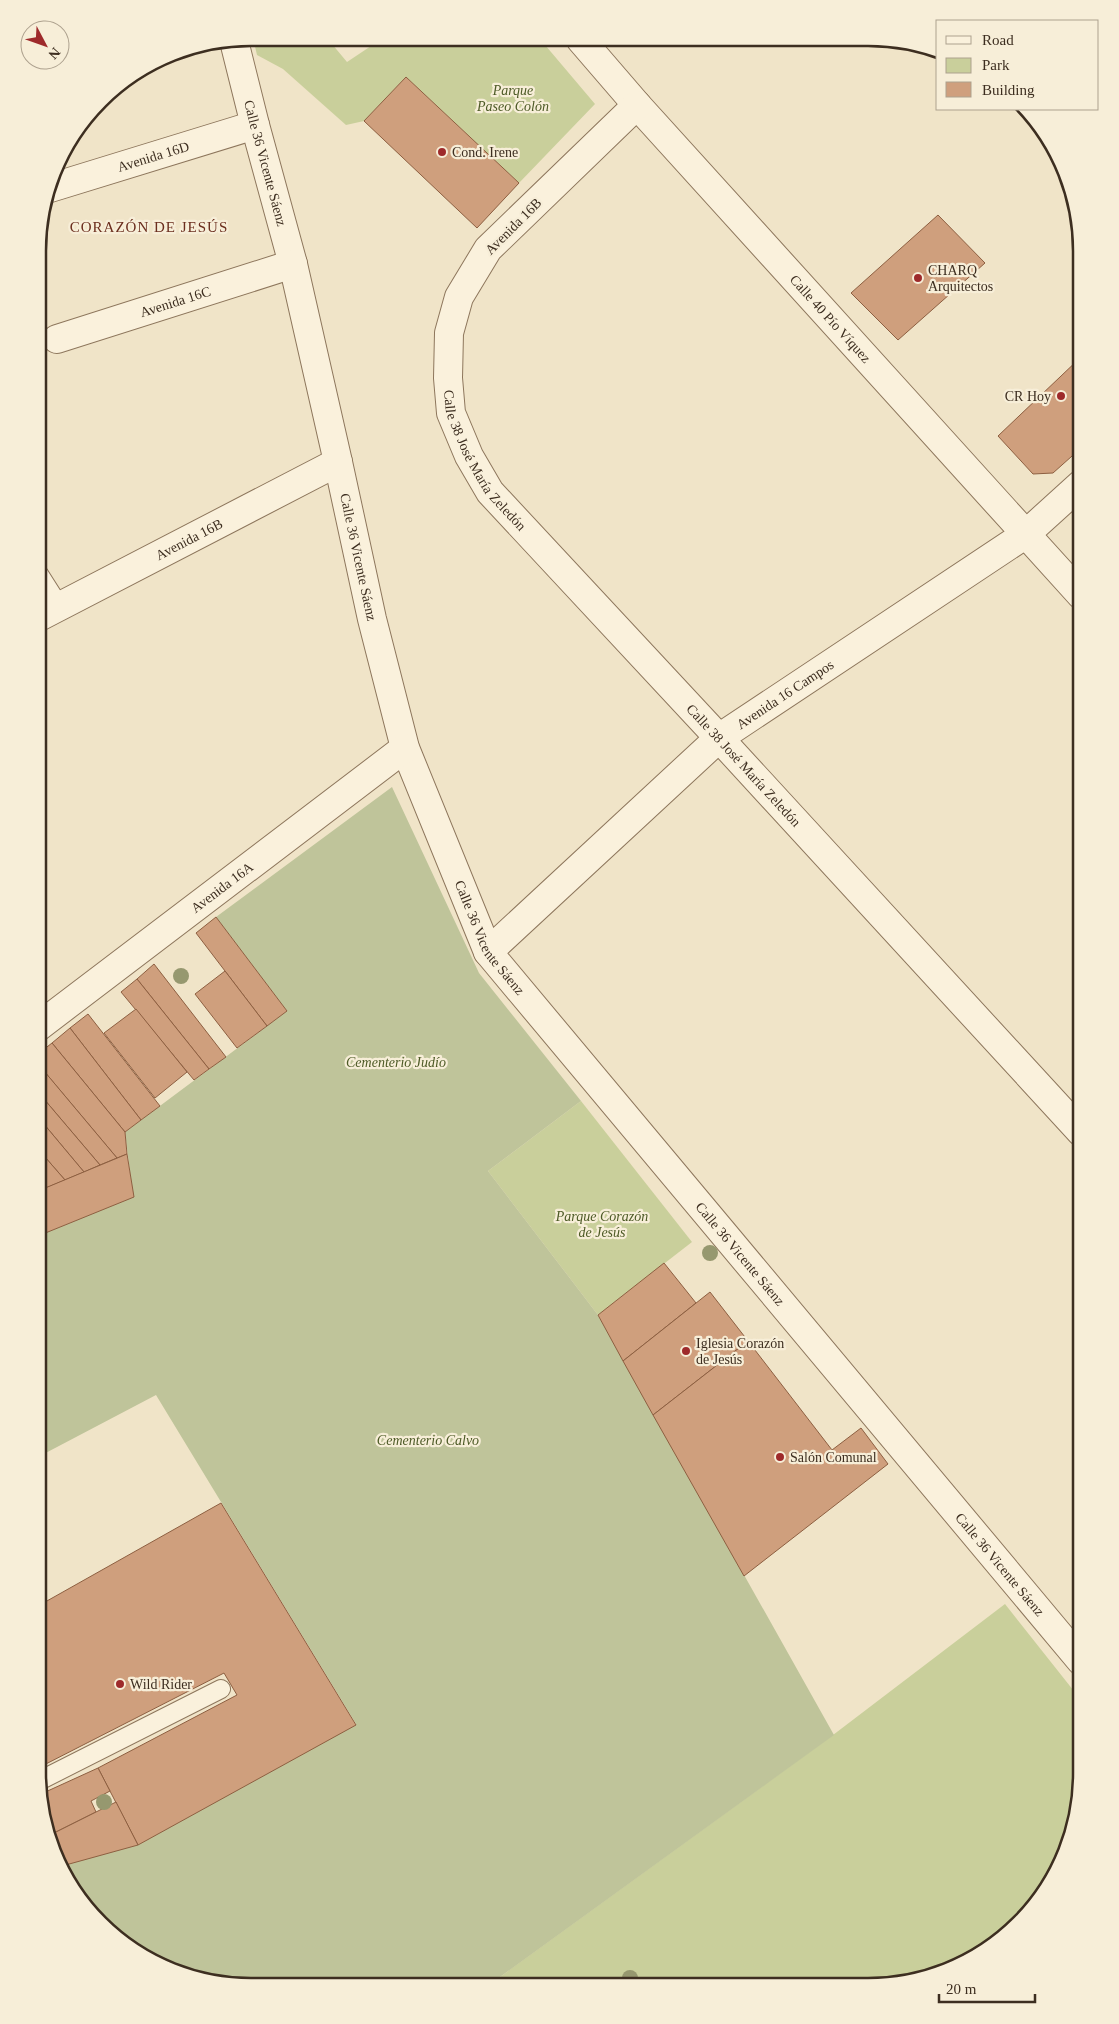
<svg xmlns="http://www.w3.org/2000/svg" width="1119" height="2024" font-family="'Times New Roman',serif">
  <style>
    .green { fill: #c9cf9b }
    .cemetery { fill: #bfc49a }
    .building { fill: #cf9f7d; stroke: #8d5f41 }
    .lines { fill: none; stroke-linecap: round; stroke-linejoin: round }
    .service-casing { stroke: #8d765c; stroke-width: 20 }
    .minor-casing { stroke: #8d765c; stroke-width: 30 }
    .service { stroke: #faf1dc; stroke-width: 18 }
    .minor { stroke: #faf1dc; stroke-width: 28 }
    .tree { fill: #96986f }
    .poi-dot { fill: #9e2a2b; stroke: #f7eed8; stroke-width: 2 }
    .labels { text-anchor: middle; stroke-width: 4.5; stroke-linejoin: round; paint-order: stroke }
    .park-label { font-size: 14px; font-style: italic; fill: #4d5a26; stroke: #f7eed8 }
    .poi-label { font-size: 14px; fill: #3d2e20; stroke: #f7eed8; text-anchor: start }
    .street-label { font-size: 14px; fill: #3d2e20; stroke: #f7eed8 }
    .neighbourhood-label { font-size: 15px; letter-spacing: 1px; fill: #6b2e1e; stroke: #f7eed8 }
    .rim { fill: none; stroke: #3d2e20; stroke-width: 2.5 }
  </style>
  <rect width="100%" height="100%" fill="#f0e4c8"/>
  <!-- green -->
  <g class="green">
    <polygon points="253,38 327,38 347,62 383,38 540,39 595,104 519,183 406,77 364,121 346,125 283,69 257,55"/>
    <polygon points="581,1101 692,1242 598,1315 488,1171"/>
    <polygon points="1005,1604 1081,1700 1081,1787 1065,1854 1037,1903 998,1942 937,1975 867,1986 495,1985 493,1982 833,1735"/>
  </g>
  <!-- cemetery -->
  <polygon class="cemetery" points="392,787 479,973 581,1101 488,1171 598,1315 834,1735 493,1982 495,1985 223,1985 169,1970 121,1942 82,1903 62,1866 356,1724 156,1395 38,1457 38,1236 133,1197 125,1132 287,1011 216,917"/>
  <!-- building -->
  <g class="building">
    <polygon points="406,77 519,183 477,228 364,121"/>
    <polygon points="938,215 985,263 898,340 851,293"/>
    <polygon points="1081,357 1081,448 1053,473 1033,474 998,436"/>
    <polygon points="216,917 287,1011 267,1026 196,933"/>
    <polygon points="154,964 226,1057 209,1069 137,979"/>
    <polygon points="225,971 267,1026 237,1048 195,994"/>
    <polygon points="137,979 209,1069 194,1080 121,992"/>
    <polygon points="136,1009 187,1072 155,1098 104,1033"/>
    <polygon points="88,1014 160,1106 141,1120 70,1028"/>
    <polygon points="70,1028 141,1120 125,1132 52,1043"/>
    <polygon points="52,1043 125,1132 127,1154 117,1158 38,1064 38,1054"/>
    <polygon points="39,1065 117,1158 100,1165 38,1092"/>
    <polygon points="38,1092 100,1165 84,1172 38,1117"/>
    <polygon points="38,1117 84,1172 65,1180 38,1149"/>
    <polygon points="38,1149 65,1180 41,1190 38,1186"/>
    <polygon points="127,1154 134,1197 38,1236 38,1191"/>
    <polygon points="664,1263 696,1303 623,1361 598,1315"/>
    <polygon points="710,1292 748,1341 653,1415 623,1361"/>
    <polygon points="748,1341 832,1450 861,1428 888,1464 744,1576 653,1415"/>
    <polygon points="221,1503 356,1725 138,1845 98,1768 237,1695 224,1673 38,1768 38,1606"/>
    <polygon points="98,1768 110,1791 91,1801 96,1812 48,1836 41,1794"/>
    <polygon points="116,1802 138,1845 62,1866 49,1842 48,1836"/>
  </g>
  <g class="lines">
    <defs>
      <g id="service">
        <polyline points="39,574 60,607"/>
        <polyline points="39,1781 221,1689"/>
      </g>
      <g id="minor">
        <path id="s1" d="M581,40L637,105L1081,595"/>
        <path id="s2" d="M234,41L255,125L293,264L338,462L372,619L405,748L488,952L1081,1661"/>
        <path id="s3" d="M637,105L488,249L459,297L449,333L448,378L451,413L469,456L490,492L719,738L1081,1132"/>
        <path id="s4" d="M50,188L255,125"/>
        <path id="s5" d="M57,339L293,264"/>
        <path id="s6" d="M39,617L338,462"/>
        <path id="s7" d="M488,952L719,738L1026,534L1081,484"/>
        <path id="s8" d="M38,1027L405,748"/>
      </g>
    </defs>
    <!-- service casing -->
    <use href="#service" class="service-casing"/>
    <!-- minor casing -->
    <use href="#minor" class="minor-casing"/>
    <!-- service -->
    <use href="#service" class="service"/>
    <!-- minor -->
    <use href="#minor" class="minor"/>
  </g>
  <!-- trees -->
  <g class="tree">
    <circle cx="181" cy="976" r="8"/>
    <circle cx="710" cy="1253" r="8"/>
    <circle cx="104" cy="1802" r="8"/>
    <circle cx="630" cy="1978" r="8"/>
  </g>
  <!-- markers -->
  <g class="poi-dot">
    <circle cx="442" cy="152" r="5"/>
    <circle cx="918" cy="278" r="5"/>
    <circle cx="1061" cy="396" r="5"/>
    <circle cx="686" cy="1351" r="5"/>
    <circle cx="780" cy="1457" r="5"/>
    <circle cx="120" cy="1684" r="5"/>
  </g>
  <g class="labels">
    <!-- park labels -->
    <g class="park-label">
      <text x="513" y="95">Parque<tspan x="513" dy="16">Paseo Colón</tspan></text>
      <text x="396" y="1067">Cementerio Judío</text>
      <text x="602" y="1221">Parque Corazón<tspan x="602" dy="16">de Jesús</tspan></text>
      <text x="428" y="1445">Cementerio Calvo</text>
    </g>
    <!-- poi labels -->
    <g class="poi-label">
      <text x="452" y="157">Cond. Irene</text>
      <text x="928" y="275">CHARQ<tspan x="928" dy="16">Arquitectos</tspan></text>
      <text x="1051" y="401" text-anchor="end">CR Hoy</text>
      <text x="696" y="1348">Iglesia Corazón<tspan x="696" dy="16">de Jesús</tspan></text>
      <text x="790" y="1462">Salón Comunal</text>
      <text x="130" y="1689">Wild Rider</text>
    </g>
    <!-- street labels -->
    <g class="street-label">
      <text dy="5" stroke="none"><textPath href="#s4" startOffset="108">Avenida 16D</textPath></text>
      <text dy="5" stroke="none"><textPath href="#s2" startOffset="126">Calle 36 Vicente Sáenz</textPath></text>
      <text transform="translate(513 226) rotate(-45)" y="5">Avenida 16B</text>
      <text dy="5" stroke="none"><textPath href="#s5" startOffset="124">Avenida 16C</textPath></text>
      <text dy="5" stroke="none"><textPath href="#s1" startOffset="374">Calle 40 Pío Víquez</textPath></text>
      <text dy="5" stroke="none"><textPath href="#s3" startOffset="438">Calle 38 José María Zeledón</textPath></text>
      <text dy="5" stroke="none"><textPath href="#s6" startOffset="169">Avenida 16B</textPath></text>
      <text dy="5" stroke="none"><textPath href="#s2" startOffset="531">Calle 36 Vicente Sáenz</textPath></text>
      <text dy="5" stroke="none"><textPath href="#s7" startOffset="394">Avenida 16 Campos</textPath></text>
      <text dy="5" stroke="none"><textPath href="#s3" startOffset="842">Calle 38 José María Zeledón</textPath></text>
      <text dy="5" stroke="none"><textPath href="#s8" startOffset="231">Avenida 16A</textPath></text>
      <text dy="5" stroke="none"><textPath href="#s2" startOffset="936">Calle 36 Vicente Sáenz</textPath></text>
      <text dy="5" stroke="none"><textPath href="#s2" startOffset="1341">Calle 36 Vicente Sáenz</textPath></text>
      <text dy="5" stroke="none"><textPath href="#s2" startOffset="1746">Calle 36 Vicente Sáenz</textPath></text>
    </g>
    <!-- neighbourhood labels -->
    <g class="neighbourhood-label">
      <text x="149" y="232">CORAZÓN DE JESÚS</text>
    </g>
  </g>
  <!-- crop -->
  <path d="M0 0H1119V2024H0ZM251 46H868A205 205 0 0 1 1073 251V1773A205 205 0 0 1 868 1978H251A205 205 0 0 1 46 1773V251A205 205 0 0 1 251 46Z" fill="#f7eed8" fill-rule="evenodd"/>
  <path class="rim" d="M251 46H868A205 205 0 0 1 1073 251V1773A205 205 0 0 1 868 1978H251A205 205 0 0 1 46 1773V251A205 205 0 0 1 251 46Z"/>
  <!-- legend -->
  <rect x="936" y="20" width="162" height="90" fill="#f7eed8" stroke="#ada18e"/>
  <rect x="946" y="36" width="25" height="8" fill="#faf1dc" stroke="#ada18e"/>
  <text x="982" y="45" font-size="15" fill="#3d2e20">Road</text>
  <rect x="946" y="58" width="25" height="15" fill="#c9cf9b" stroke="#ada18e"/>
  <text x="982" y="70" font-size="15" fill="#3d2e20">Park</text>
  <rect x="946" y="82" width="25" height="15" fill="#cf9f7d" stroke="#ada18e"/>
  <text x="982" y="95" font-size="15" fill="#3d2e20">Building</text>
  <!-- north arrow -->
  <g transform="translate(45 45) rotate(131)"><circle r="24" fill="#f7eed8" stroke="#ada18e"/>
  <path d="M0-4L9 19L0 12L-9 19Z" fill="#9e2a2b"/>
  <text y="-8" font-size="14" font-weight="bold" text-anchor="middle" fill="#3d2e20">N</text>
  </g>
  <!-- scale -->
  <path d="M939 1994v8h96v-8" fill="none" stroke="#3d2e20" stroke-width="2.5"/>
  <text x="946" y="1994" font-size="15" fill="#3d2e20" stroke="#f7eed8" stroke-width="4" paint-order="stroke">20 m</text>
</svg>
